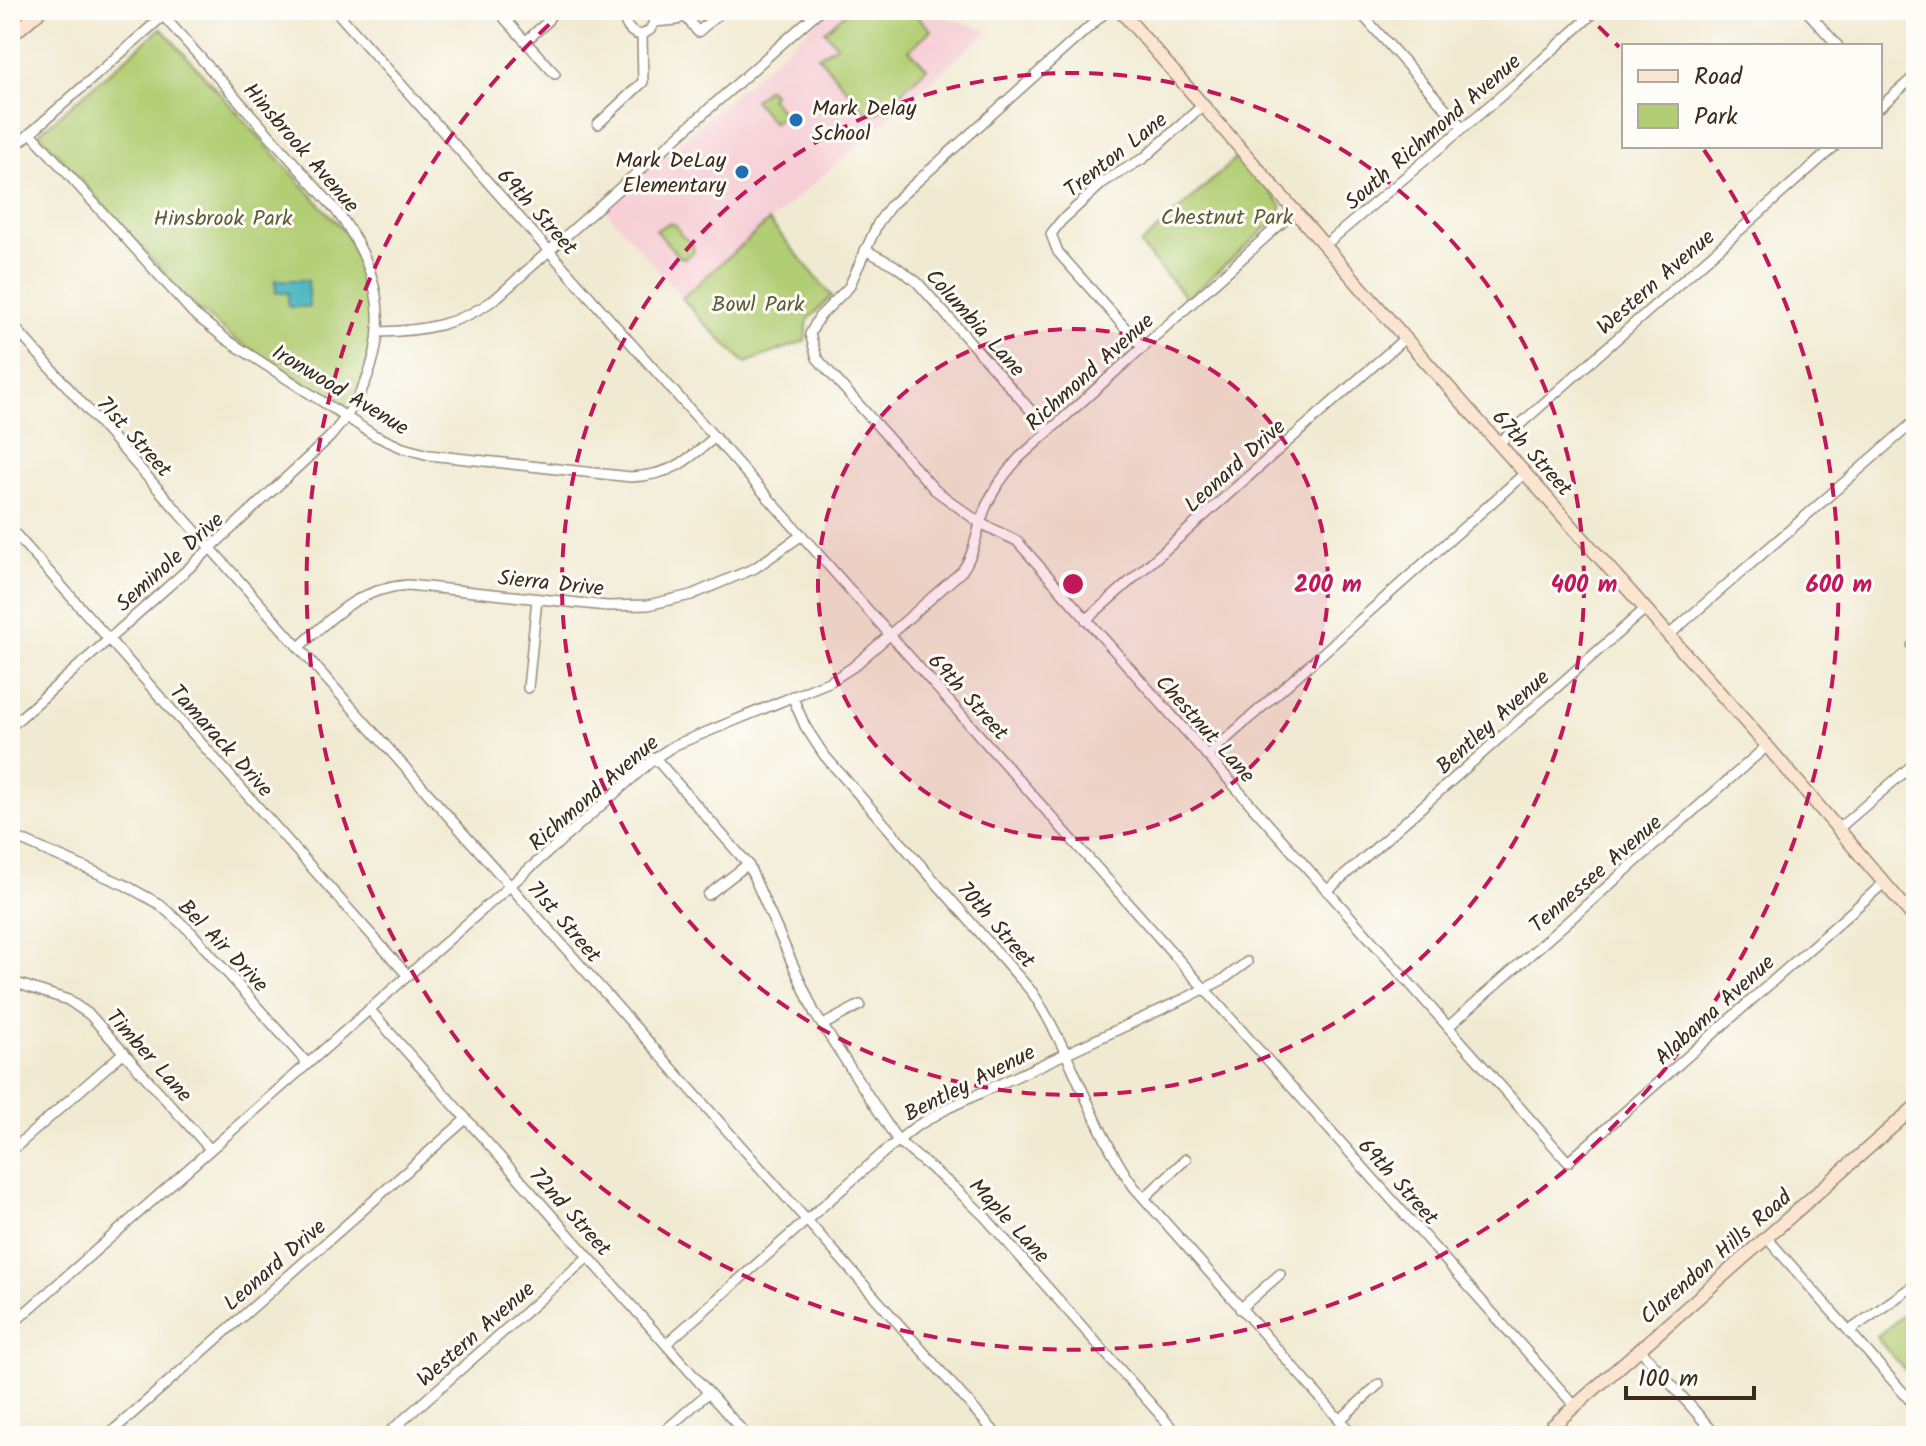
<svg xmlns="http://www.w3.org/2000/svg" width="1926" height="1446" font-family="Kalam,sans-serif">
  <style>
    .built { fill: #f6cfd7 }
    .green { fill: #b2ce74; stroke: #767c49; stroke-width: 2 }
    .water { fill: #44b3bf; stroke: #406e6e; stroke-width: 2 }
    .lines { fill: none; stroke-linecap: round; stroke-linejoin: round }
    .street-casing { stroke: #968a78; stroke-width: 12 }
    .secondary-casing { stroke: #968a78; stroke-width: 15 }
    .street { stroke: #fff; stroke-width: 9 }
    .secondary { stroke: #fce5d0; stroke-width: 12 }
    .ring { fill: none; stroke: #c2185b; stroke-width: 4; stroke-dasharray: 14 10 }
    .poi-dot { fill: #1f6fb2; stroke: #fdfcf7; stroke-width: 3 }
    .labels { text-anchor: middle; stroke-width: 6; stroke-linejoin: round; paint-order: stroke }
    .poi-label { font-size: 22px; fill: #3b2a1e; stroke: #fdfcf7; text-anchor: start }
    .street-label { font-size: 22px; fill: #3b2a1e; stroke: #fdfcf7 }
    .park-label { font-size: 22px; fill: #5f5b38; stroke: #fdfcf7 }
    .centre { fill: #c2185b; stroke: #fdfcf7; stroke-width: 4 }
    .ring-label { font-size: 24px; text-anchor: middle; font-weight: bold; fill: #c2185b; stroke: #fdfcf7; stroke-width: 6; stroke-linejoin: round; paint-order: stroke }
  </style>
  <rect width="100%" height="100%" fill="#fdfcf7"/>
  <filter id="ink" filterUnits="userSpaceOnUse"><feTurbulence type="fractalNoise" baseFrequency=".0125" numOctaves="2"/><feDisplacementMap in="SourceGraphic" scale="16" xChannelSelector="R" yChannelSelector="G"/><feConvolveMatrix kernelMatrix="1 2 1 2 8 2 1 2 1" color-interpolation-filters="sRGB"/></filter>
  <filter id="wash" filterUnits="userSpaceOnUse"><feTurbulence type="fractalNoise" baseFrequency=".006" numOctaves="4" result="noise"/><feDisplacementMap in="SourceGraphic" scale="32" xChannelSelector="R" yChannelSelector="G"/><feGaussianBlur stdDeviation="1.8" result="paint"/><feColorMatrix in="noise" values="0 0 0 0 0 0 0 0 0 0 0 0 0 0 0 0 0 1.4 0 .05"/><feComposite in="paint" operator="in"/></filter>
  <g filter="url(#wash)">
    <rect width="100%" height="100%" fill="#f1ead2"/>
    <!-- built -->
    <polygon class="built" points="830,10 923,10 988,31 682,298 605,209"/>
    <!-- green -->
    <g class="green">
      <polygon points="849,10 911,10 931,30 909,50 927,68 878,113 866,112 818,56 837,45 825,31"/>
      <path d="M161,28L346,233C352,246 359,259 364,273C377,312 373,371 348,405L338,404L233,338L190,302L39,133Z"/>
      <polygon points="768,88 773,94 770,98 784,114 773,123 754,100"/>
      <polygon points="1240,155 1281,205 1281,215 1187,299 1140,245"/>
      <polygon points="769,221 832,296 808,320 805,341 745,363 702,321 682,298"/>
      <polygon points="669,223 676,225 681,235 693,245 694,251 685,258 679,257 656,230"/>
      <path d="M1916,1304V1383L1876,1337C1891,1329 1901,1314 1916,1304Z"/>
    </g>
    <!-- water -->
    <polygon class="water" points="275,280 308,280 309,307 288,307 288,293 276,293"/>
  </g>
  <g filter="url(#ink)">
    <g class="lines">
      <defs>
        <g id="street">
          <polyline points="335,10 1575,1406"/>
          <path d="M623,10C624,23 628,34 642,35"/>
          <polyline points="1108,10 891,205 878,223 849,287 819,317 810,334 817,358 935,490 980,523 1017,541 1568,1162 1884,883"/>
          <polyline points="1358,10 1463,128"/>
          <polyline points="1806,10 1838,46"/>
          <polyline points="1307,13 1310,10"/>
          <polyline points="685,16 698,32 723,10"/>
          <polyline points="505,19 555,74"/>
          <polyline points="654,22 677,20 691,10"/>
          <polyline points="642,35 650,30 654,22 650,10"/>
          <polyline points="526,41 546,23 554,10"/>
          <polyline points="1880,107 1916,75"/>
          <polyline points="598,124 643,82 642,35"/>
          <path d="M31,133L193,313L227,340L374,435L403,448L429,455L631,477C671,475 686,462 715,437"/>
          <polyline points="10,151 163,16"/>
          <polyline points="1325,245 1515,84 1597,10"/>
          <polyline points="865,250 894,265 917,282 1049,431"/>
          <polyline points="10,322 998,1436"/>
          <path d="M379,332C423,331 459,325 495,299L820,10"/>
          <polyline points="1143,348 1058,252 1051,234 1061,221 1105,181 1144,158 1203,105"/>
          <polyline points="1499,443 1835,146"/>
          <polyline points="10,528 408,976"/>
          <polyline points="1086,620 1405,338"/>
          <polyline points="1669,635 1916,420"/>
          <polyline points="1912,646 1916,650"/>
          <path d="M299,647C335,615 357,589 408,585L607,606L648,605L691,595L755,568L802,535"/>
          <polyline points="528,688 537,599"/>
          <path d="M792,696L805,726L824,755L1032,992C1073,1053 1091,1127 1134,1187L1354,1436"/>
          <path d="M10,727L189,568L330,437C393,364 394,285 335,209L158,10"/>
          <polyline points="1207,756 1525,473"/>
          <polyline points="655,758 748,864 815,1014 898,1141 955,1188 985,1217 1179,1436"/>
          <polyline points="1838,829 1916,762"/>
          <polyline points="10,835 125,885 159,904 191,932 307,1063"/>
          <polyline points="1327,891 1645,609"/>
          <polyline points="708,895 748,864"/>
          <polyline points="10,981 68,1000 90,1015 210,1149"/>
          <polyline points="369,1009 747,1436"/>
          <polyline points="823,1025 860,1005"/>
          <polyline points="1448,1027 1767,746"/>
          <polyline points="10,1152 124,1052"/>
          <polyline points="1144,1198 1186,1159"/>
          <polyline points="1767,1238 1916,1407"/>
          <polyline points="1240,1309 1280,1274"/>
          <path d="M10,1326L655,758L675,745L831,681L853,667L962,571C973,556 975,541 980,524C987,498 1001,478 1019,458L1296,210"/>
          <polyline points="1849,1331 1916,1284"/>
          <polyline points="666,1344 883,1153 915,1127 948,1108 1186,998 1224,979 1247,962"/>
          <polyline points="1640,1349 1717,1436"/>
          <polyline points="1340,1420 1379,1384"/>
          <polyline points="107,1436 466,1119"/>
          <polyline points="385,1436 588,1257"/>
          <polyline points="659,1436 708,1393"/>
        </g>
        <g id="secondary">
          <polyline points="1120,10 1405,338 1767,746 1916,920"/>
          <polyline points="10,37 41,10"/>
          <polyline points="1541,1436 1916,1106"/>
        </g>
      </defs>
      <!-- street casing -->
      <use href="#street" class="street-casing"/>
      <!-- secondary casing -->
      <use href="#secondary" class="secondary-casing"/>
      <!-- street -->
      <use href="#street" class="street"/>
      <!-- secondary -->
      <use href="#secondary" class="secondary"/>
    </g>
  </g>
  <!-- distance rings -->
  <circle cx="1073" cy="584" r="255" fill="#c2185b" fill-opacity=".12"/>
  <g class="ring">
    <circle cx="1073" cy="584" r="255"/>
    <circle cx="1073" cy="584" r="511"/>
    <path d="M1581 10A766 766 0 0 1 1619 47M1704 150A766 766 0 1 1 565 10"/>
  </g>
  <!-- markers -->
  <g class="poi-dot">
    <circle cx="796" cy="120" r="8"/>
    <circle cx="742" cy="172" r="8"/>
  </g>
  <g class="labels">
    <!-- poi labels -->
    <g class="poi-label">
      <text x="812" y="115">Mark Delay<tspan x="812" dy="25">School</tspan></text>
      <text x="726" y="167" text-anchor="end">Mark DeLay<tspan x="726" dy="25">Elementary</tspan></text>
    </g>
    <!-- street labels -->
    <g class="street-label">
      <text transform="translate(1432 131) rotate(-41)" y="8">South Richmond Avenue</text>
      <text transform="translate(302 147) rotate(49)" y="8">Hinsbrook Avenue</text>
      <text transform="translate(1115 154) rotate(-38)" y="8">Trenton Lane</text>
      <text transform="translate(538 211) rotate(48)" y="8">69th Street</text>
      <text transform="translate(1655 281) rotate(-41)" y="8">Western Avenue</text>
      <text transform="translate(976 322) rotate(48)" y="8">Columbia Lane</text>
      <text transform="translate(1089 371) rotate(-42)" y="8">Richmond Avenue</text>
      <text transform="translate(341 389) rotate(31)" y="8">Ironwood Avenue</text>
      <text transform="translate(135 436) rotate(48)" y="8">71st Street</text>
      <text transform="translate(1533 452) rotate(48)" y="8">67th Street</text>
      <text transform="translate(1234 465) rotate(-42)" y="8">Leonard Drive</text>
      <text transform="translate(169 561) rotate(-42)" y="8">Seminole Drive</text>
      <text transform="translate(551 582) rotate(6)" y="8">Sierra Drive</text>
      <text transform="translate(969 696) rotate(48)" y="8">69th Street</text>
      <text transform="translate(1492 721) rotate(-42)" y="8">Bentley Avenue</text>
      <text transform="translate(1206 728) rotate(48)" y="8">Chestnut Lane</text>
      <text transform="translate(222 740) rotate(48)" y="8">Tamarack Drive</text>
      <text transform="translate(593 792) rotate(-41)" y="8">Richmond Avenue</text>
      <text transform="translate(1595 873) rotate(-41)" y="8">Tennessee Avenue</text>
      <text transform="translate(565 921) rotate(49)" y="8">71st Street</text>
      <text transform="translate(997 924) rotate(49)" y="8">70th Street</text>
      <text transform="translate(224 945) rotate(46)" y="8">Bel Air Drive</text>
      <text transform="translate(1714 1009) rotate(-42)" y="8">Alabama Avenue</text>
      <text transform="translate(150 1055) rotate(48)" y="8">Timber Lane</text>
      <text transform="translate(969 1082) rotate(-27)" y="8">Bentley Avenue</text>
      <text transform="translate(1399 1181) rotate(48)" y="8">69th Street</text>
      <text transform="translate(571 1211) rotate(48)" y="8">72nd Street</text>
      <text transform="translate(1010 1220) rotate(47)" y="8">Maple Lane</text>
      <text transform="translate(1715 1256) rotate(-41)" y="8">Clarendon Hills Road</text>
      <text transform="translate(274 1264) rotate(-41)" y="8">Leonard Drive</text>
      <text transform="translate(475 1333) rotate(-41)" y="8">Western Avenue</text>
    </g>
    <!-- park labels -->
    <g class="park-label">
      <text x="1227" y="224">Chestnut Park</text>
      <text x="223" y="225">Hinsbrook Park</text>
      <text x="758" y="311">Bowl Park</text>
    </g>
  </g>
  <circle cx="1073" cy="584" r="12" class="centre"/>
  <g class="ring-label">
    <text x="1328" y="592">200 m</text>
    <text x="1584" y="592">400 m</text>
    <text x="1839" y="592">600 m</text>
  </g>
  <!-- margin -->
  <rect width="1926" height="1446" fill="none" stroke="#fdfcf7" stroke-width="40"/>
  <!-- legend -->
  <rect x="1622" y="44" width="260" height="104" fill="#fdfcf7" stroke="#afa8a0" stroke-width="2"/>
  <rect x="1638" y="70" width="40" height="12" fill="#fce5d0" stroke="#afa8a0" stroke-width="2"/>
  <text x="1694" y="84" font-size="24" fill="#3b2a1e">Road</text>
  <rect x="1638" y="104" width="40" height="24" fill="#b2ce74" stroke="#afa8a0" stroke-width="2"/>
  <text x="1694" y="124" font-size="24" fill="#3b2a1e">Park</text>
  <!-- scale -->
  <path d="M1626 1386v12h128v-12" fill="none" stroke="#3b2a1e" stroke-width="4"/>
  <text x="1638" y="1386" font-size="24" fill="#3b2a1e" stroke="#fdfcf7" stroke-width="6" paint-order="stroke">100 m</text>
</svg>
